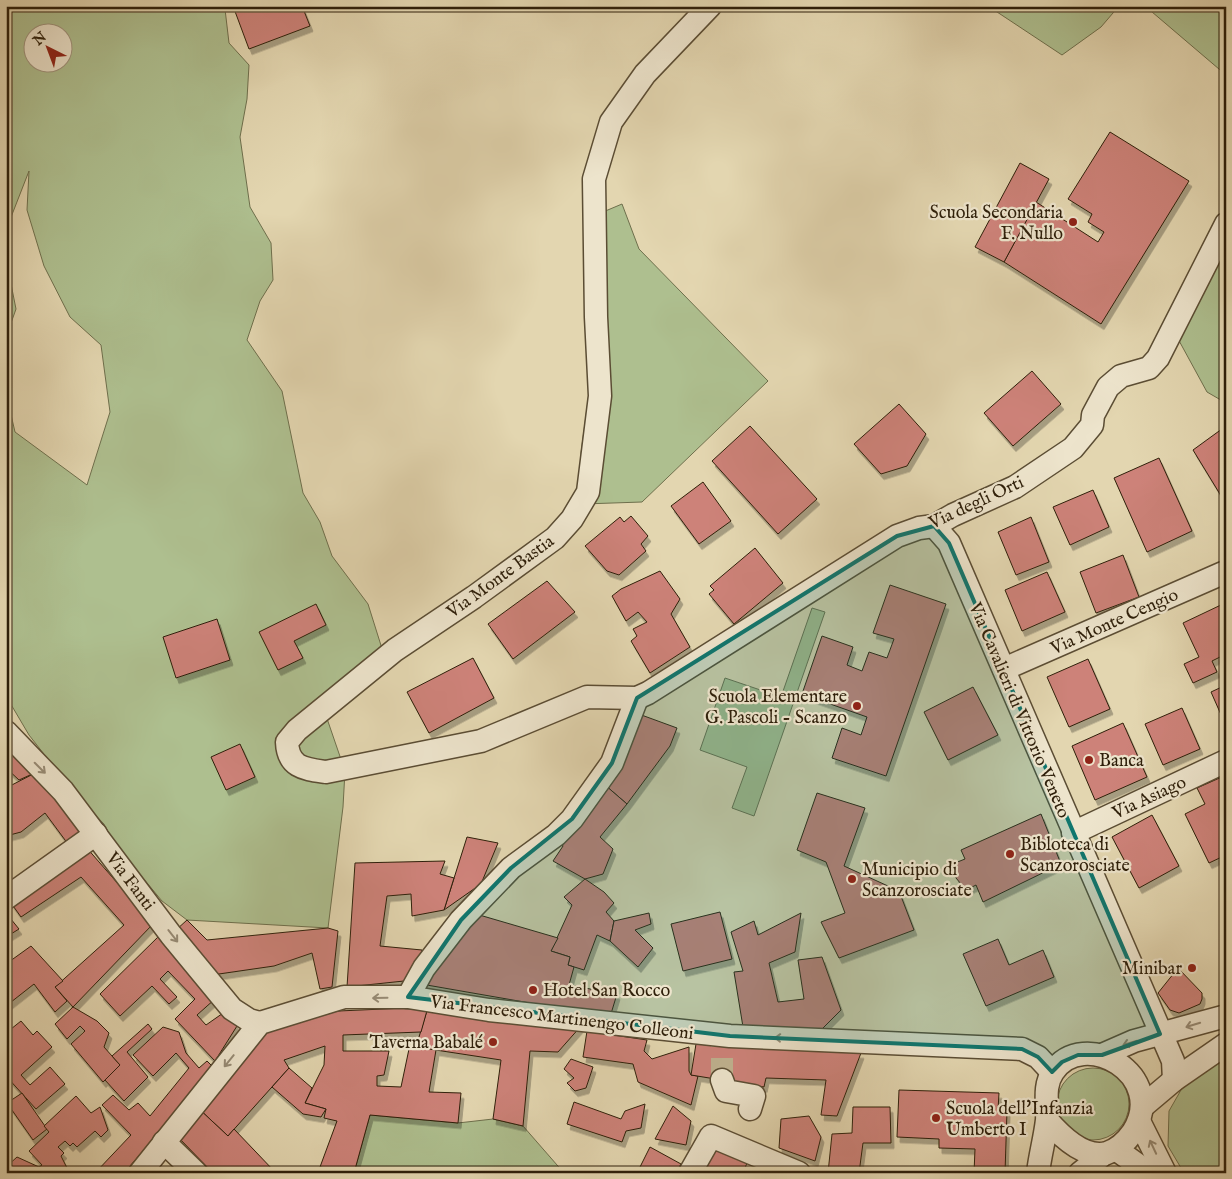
<svg xmlns="http://www.w3.org/2000/svg" width="1232" height="1179" font-family="'IM FELL English',serif">
  <style>
    .green { fill: #aebf8f; stroke: #6e6f4c; fill-rule: evenodd }
    .building { fill: #cd8279; stroke: #2e1f0a; filter: url(#shadow) }
    .lines { fill: none; stroke-linecap: round; stroke-linejoin: round }
    .minor-tunnel { stroke: #bfb18f; stroke-width: 22; stroke-dasharray: 22 11; stroke-linecap: butt }
    .minor-casing { stroke: #5b4d34; stroke-width: 25 }
    .minor { stroke: #ede4cc; stroke-width: 22 }
    .oneway { stroke: #978b75 }
    .marked { fill: #0f766e; fill-opacity: 0.2; stroke: #0f766e; stroke-width: 4; stroke-linejoin: round }
    .poi-dot { fill: #8f2418; stroke: #ede4cc; stroke-width: 2 }
    .labels { text-anchor: middle; stroke-width: 4.5; stroke-linejoin: round; paint-order: stroke }
    .poi-label { font-size: 18px; fill: #2e1f0a; stroke: #ede4cc; text-anchor: start }
    .street-label { font-size: 18px; fill: #2e1f0a; stroke: #ede4cc }
  </style>
  <defs>
    <filter id="shadow"><feDropShadow dx="3" dy="5.5" stdDeviation="0" flood-color="#0004"/></filter>
  </defs>
  <rect width="100%" height="100%" fill="#e3d6b0"/>
  <filter id="stains"><feTurbulence type="fractalNoise" baseFrequency=".004" numOctaves="4"/><feColorMatrix values="0 0 0 0 .2 0 0 0 0 .09 0 0 0 0 .02 0 0 0 .5 -.17"/></filter>
  <radialGradient id="worn" r=".72"><stop offset=".6" stop-color="#630" stop-opacity="0"/><stop offset="1" stop-color="#630" stop-opacity=".3"/></radialGradient>
  <!-- green -->
  <g class="green">
    <path d="M6,6H227L225,9L229,43L249,65L247,99L240,137L250,207L271,243L273,280L260,301L247,340L282,391L303,493L320,522L332,556L368,604L384,655L322,704L345,771L343,807L328,928L187,920L162,901L127,859L111,839L104,824L76,795L29,735L6,696V393L15,432L87,485L110,412L101,345L70,317L44,266L27,210L29,171L6,230ZM32,32H62V62H32Z"/>
    <polygon points="988,6 1119,6 1101,27 1062,55"/>
    <polygon points="1145,6 1226,6 1226,75"/>
    <polygon points="622,204 639,249 768,381 642,502 583,504 581,453 589,393 584,220"/>
    <polygon points="1226,235 1226,403 1207,392 1177,337"/>
    <polygon points="6,259 16,309 6,337"/>
    <polygon points="812,608 825,612 754,816 732,808 747,767 700,750 725,678 781,697"/>
    <polygon points="1226,1053 1226,1173 1184,1173 1168,1146 1169,1111 1185,1083"/>
    <circle cx="1093" cy="1104" r="36"/>
    <polygon points="370,1115 458,1123 493,1119 523,1126 564,1173 354,1173"/>
  </g>
  <!-- building -->
  <g class="building">
    <polygon points="233,6 302,6 310,26 249,49"/>
    <polygon points="1110,132 1189,181 1101,324 1004,262 1036,202 1098,242 1104,232 1088,222 1092,214 1068,199"/>
    <polygon points="1020,163 1049,179 1004,262 975,247"/>
    <polygon points="1032,371 1061,404 1013,446 984,413"/>
    <polygon points="899,404 926,434 907,466 881,474 854,444"/>
    <polygon points="750,426 817,499 778,534 712,461"/>
    <polygon points="1226,426 1226,504 1193,450"/>
    <polygon points="1159,458 1192,531 1147,552 1114,478"/>
    <polygon points="703,482 731,521 699,544 671,506"/>
    <polygon points="1093,490 1109,527 1070,545 1053,507"/>
    <polygon points="631,516 648,536 641,544 646,551 619,575 607,571 585,546 620,517 624,522"/>
    <polygon points="1031,517 1049,562 1016,575 998,532"/>
    <polygon points="755,548 783,583 734,624 709,594 714,590 710,586"/>
    <polygon points="1123,555 1139,597 1096,613 1080,572"/>
    <polygon points="660,571 680,599 671,614 690,647 650,673 631,641 637,636 633,629 647,622 638,612 626,621 612,596 621,589"/>
    <polygon points="1047,572 1065,612 1022,631 1005,590"/>
    <polygon points="547,581 575,612 513,659 488,624"/>
    <polygon points="890,585 946,604 886,776 832,758 842,728 861,735 867,717 802,694 822,636 853,647 847,665 862,671 869,652 887,658 894,639 873,633"/>
    <polygon points="316,604 326,625 294,641 303,658 278,670 259,632"/>
    <polygon points="1223,604 1226,610 1226,654 1212,661 1217,672 1193,683 1184,664 1199,657 1183,623"/>
    <polygon points="217,619 230,660 176,678 163,637"/>
    <polygon points="473,658 494,698 429,733 407,692"/>
    <polygon points="1088,659 1110,709 1069,727 1047,677"/>
    <polygon points="1226,685 1226,726 1211,692"/>
    <polygon points="973,687 998,735 948,760 924,712"/>
    <polygon points="1182,708 1200,749 1163,765 1145,724"/>
    <polygon points="636,713 677,728 670,746 627,804 605,785"/>
    <polygon points="1123,723 1147,777 1095,800 1072,746"/>
    <polygon points="6,739 39,771 19,780 6,768"/>
    <polygon points="240,744 255,777 226,790 211,757"/>
    <polygon points="39,771 90,827 68,844 45,813 21,832 6,836 6,788"/>
    <polygon points="1224,776 1226,855 1209,863 1185,814 1205,804 1197,788"/>
    <polygon points="605,785 627,804 600,837 613,849 603,874 585,879 553,861 563,846 558,837"/>
    <polygon points="817,793 865,808 844,866 899,891 914,930 839,958 821,922 845,913 826,862 797,850"/>
    <polygon points="1041,814 1061,864 983,902 976,885 966,890 956,878 955,863 965,859 961,850"/>
    <polygon points="1152,815 1179,866 1139,888 1112,837"/>
    <polygon points="467,837 498,843 481,884 444,910"/>
    <polygon points="86,847 153,924 73,1007 55,987 124,925 81,877 21,917 11,903"/>
    <polygon points="445,861 440,874 454,878 444,910 412,916 411,894 387,896 380,946 422,950 418,972 404,981 347,987 355,863"/>
    <polygon points="585,879 604,892 614,903 606,912 614,921 610,941 597,935 584,970 568,965 570,957 551,951 572,905 564,897"/>
    <polygon points="720,912 732,959 683,971 671,924"/>
    <polygon points="6,913 19,929 6,937"/>
    <polygon points="649,913 651,924 635,930 653,948 638,967 610,941 614,921"/>
    <polygon points="801,913 795,952 769,963 778,1002 804,999 798,960 822,957 841,1010 822,1029 743,1027 734,972 743,971 731,932 754,921 758,935"/>
    <polygon points="476,914 558,938 551,951 570,957 568,965 574,967 569,985 617,994 610,1017 421,984"/>
    <polygon points="187,920 207,940 328,928 338,931 332,987 320,989 312,953 274,966 212,975 176,930"/>
    <polygon points="161,934 215,999 197,1015 206,1025 226,1011 237,1026 215,1061 175,1019 195,999 168,971 160,979 177,997 169,1004 152,986 120,1016 100,994"/>
    <polygon points="998,939 1009,965 1043,950 1054,977 986,1006 963,954"/>
    <polygon points="31,946 63,981 55,987 67,1001 55,1012 34,984 6,1006 6,964"/>
    <polygon points="1178,968 1202,993 1202,999 1200,1004 1179,1013 1170,1010 1158,993"/>
    <polygon points="73,1007 97,1021 109,1033 104,1047 120,1065 103,1082 71,1044 85,1031 80,1026 67,1039 55,1024"/>
    <polygon points="428,1007 581,1026 558,1052 530,1051 523,1126 493,1119 501,1060 416,1047"/>
    <polygon points="428,1007 421,1032 343,1035 343,1051 389,1051 384,1075 377,1076 377,1086 401,1087 409,1049 416,1047 436,1050 429,1092 461,1093 458,1123 370,1115 354,1173 320,1167 337,1121 324,1118 326,1109 305,1103 324,1065 325,1046 284,1060 289,1068 228,1136 197,1107 264,1031 316,1012"/>
    <polygon points="21,1021 33,1035 37,1031 52,1047 21,1075 30,1085 50,1067 65,1084 36,1109 6,1076 6,1033"/>
    <polygon points="148,1024 152,1029 127,1052 148,1077 124,1101 105,1080 120,1065 112,1056"/>
    <polygon points="163,1027 179,1032 186,1053 199,1068 207,1061 214,1068 124,1173 95,1173 131,1135 102,1105 113,1095 129,1110 138,1103 150,1116 189,1068 176,1053 153,1076 133,1055"/>
    <polygon points="587,1031 647,1040 644,1051 652,1059 689,1047 689,1071 691,1075 698,1076 691,1105 638,1082 633,1064 583,1057"/>
    <polygon points="696,1044 722,1046 861,1053 837,1116 821,1115 826,1080 766,1078 764,1087 691,1075"/>
    <polygon points="571,1059 593,1067 586,1088 575,1091 567,1083 574,1078 564,1069"/>
    <polygon points="289,1068 312,1088 305,1103 326,1109 321,1117 303,1114 272,1087"/>
    <polygon points="899,1090 999,1093 998,1110 1007,1111 1005,1173 974,1173 975,1149 939,1148 939,1139 897,1137"/>
    <polygon points="22,1093 47,1129 33,1140 7,1103"/>
    <polygon points="76,1096 91,1113 100,1107 108,1130 101,1137 95,1131 77,1147 73,1143 70,1146 65,1141 58,1147 64,1153 61,1156 67,1168 62,1173 44,1173 39,1167 42,1165 29,1151 49,1132 44,1126"/>
    <polygon points="574,1102 621,1119 625,1111 645,1104 641,1128 626,1131 622,1142 567,1124"/>
    <polygon points="673,1106 691,1121 686,1145 655,1139"/>
    <polygon points="197,1107 228,1136 234,1129 275,1172 213,1173 177,1136"/>
    <polygon points="853,1107 890,1107 891,1143 863,1143 859,1173 828,1173 832,1134 852,1133"/>
    <polygon points="809,1116 821,1137 815,1161 779,1148 781,1119"/>
    <polygon points="711,1145 747,1163 743,1173 698,1173"/>
    <polygon points="650,1147 681,1164 676,1173 637,1173"/>
    <polygon points="17,1157 39,1167 44,1173 6,1173 6,1167"/>
    <polygon points="758,1161 778,1173 751,1173"/>
  </g>
  <g class="lines">
    <!-- minor-tunnel -->
    <polyline class="minor-tunnel" points="722,1080 722,1046"/>
    <defs>
      <g id="minor">
        <path d="M710,6L645,74L611,122L594,179L596,317L600,396L588,492L572,519L555,538L474,597L395,650L297,730L287,742C288,768 305,769 326,772L481,741L587,697L637,698L648,693L897,536L919,528L934,526L953,515L1015,487L1073,448L1092,425L1093,415L1108,387L1121,376L1149,368L1158,358L1226,224"/>
        <polyline points="934,526 949,543 1173,1061 1174,1080"/>
        <polyline points="1004,669 1223,573"/>
        <polyline points="6,732 63,791 171,935 232,1009 249,1020 260,1023"/>
        <polyline points="1073,833 1226,761"/>
        <polyline points="6,898 96,834"/>
        <polyline points="408,997 424,968 461,920 511,868 556,835 572,819 612,763 637,698"/>
        <polyline points="1102,1055 1134,1041 1226,1016"/>
        <polyline points="722,1080 726,1091 754,1096 750,1109"/>
        <polyline points="1142,1107 1174,1080 1226,1044"/>
        <polyline points="1139,1121 1165,1173"/>
        <polyline points="164,1142 196,1173"/>
        <polyline points="1117,1150 1149,1173"/>
        <polyline points="140,1173 260,1023 344,997 408,997 489,1010 730,1036 1022,1049 1038,1057 1052,1072"/>
        <polyline points="690,1173 711,1136 799,1173"/>
        <path d="M1038,1173C1040,1155 1045,1138 1047,1120C1048,1104 1043,1086 1053,1072C1083,1026 1169,1075 1133,1132C1126,1142 1119,1149 1107,1153C1084,1159 1060,1135 1047,1120"/>
        <polyline points="1080,1173 1104,1154"/>
      </g>
    </defs>
    <!-- minor casing -->
    <use href="#minor" class="minor-casing"/>
    <!-- minor -->
    <use href="#minor" class="minor"/>
  </g>
  <!-- one-way arrows -->
  <defs><path id="oneway-shaft" d="M-6 0H5M1.5-3L5.5 0L1.5 3" fill="none" stroke-width="1.6" stroke-linecap="round" stroke-linejoin="round" transform="scale(1.25)"/></defs>
  <g class="oneway">
    <use href="#oneway-shaft" transform="translate(40 768) rotate(45)"/>
    <use href="#oneway-shaft" transform="translate(173 936) rotate(52)"/>
    <use href="#oneway-shaft" transform="translate(380 998) rotate(179)"/>
    <use href="#oneway-shaft" transform="translate(1193 1025) rotate(163)"/>
    <use href="#oneway-shaft" transform="translate(782 1038) rotate(-178)"/>
    <use href="#oneway-shaft" transform="translate(1130 1043) rotate(163)"/>
    <use href="#oneway-shaft" transform="translate(229 1061) rotate(129)"/>
    <use href="#oneway-shaft" transform="translate(1153 1147) rotate(-115)"/>
  </g>
  <!-- marked area -->
  <path class="marked" d="M934,526L949,543L1160,1034L1102,1055H1078L1062,1062L1052,1072L1038,1057L1022,1049L730,1036L408,997L461,920L511,868L572,819L612,763L637,698L897,536Z"/>
  <!-- markers -->
  <g class="poi-dot">
    <circle cx="1073" cy="222" r="5"/>
    <circle cx="857" cy="706" r="5"/>
    <circle cx="1089" cy="760" r="5"/>
    <circle cx="1010" cy="854" r="5"/>
    <circle cx="852" cy="879" r="5"/>
    <circle cx="1192" cy="968" r="5"/>
    <circle cx="533" cy="990" r="5"/>
    <circle cx="493" cy="1042" r="5"/>
    <circle cx="936" cy="1118" r="5"/>
  </g>
  <g class="labels">
    <!-- poi labels -->
    <g class="poi-label">
      <text x="1063" y="218" text-anchor="end">Scuola Secondaria<tspan x="1063" dy="21">F. Nullo</tspan></text>
      <text x="847" y="702" text-anchor="end">Scuola Elementare<tspan x="847" dy="21">G. Pascoli - Scanzo</tspan></text>
      <text x="1099" y="766">Banca</text>
      <text x="1020" y="850">Bibloteca di<tspan x="1020" dy="21">Scanzorosciate</tspan></text>
      <text x="862" y="875">Municipio di<tspan x="862" dy="21">Scanzorosciate</tspan></text>
      <text x="1182" y="974" text-anchor="end">Minibar</text>
      <text x="543" y="996">Hotel San Rocco</text>
      <text x="483" y="1048" text-anchor="end">Taverna Babalé</text>
      <text x="946" y="1114">Scuola dell'Infanzia<tspan x="946" dy="21">Umberto I</tspan></text>
    </g>
    <!-- street labels -->
    <g class="street-label">
      <text transform="translate(976 502) rotate(-25)" y="6">Via degli Orti</text>
      <text transform="translate(500 576) rotate(-36)" y="6">Via Monte Bastia</text>
      <text transform="translate(1114 621) rotate(-24)" y="6">Via Monte Cengio</text>
      <text transform="translate(1020 710) rotate(67)" y="6">Via Cavalieri di Vittorio Veneto</text>
      <text transform="translate(1149 797) rotate(-25)" y="6">Via Asiago</text>
      <text transform="translate(131 881) rotate(53)" y="6">Via Fanti</text>
      <text transform="translate(562 1017) rotate(7)" y="6">Via Francesco Martinengo Colleoni</text>
    </g>
  </g>
  <!-- margin -->
  <rect width="1232" height="1179" fill="none" stroke="#e3d6b0" stroke-width="25"/>
  <rect x="8" y="8" width="1217" height="1164" fill="none" stroke="#2e1f0a" stroke-width="2.5"/>
  <rect x="12" y="12" width="1207" height="1154" fill="none" stroke="#2e1f0a"/>
  <!-- north arrow -->
  <g transform="translate(48 48) rotate(318)"><circle r="24" fill="#ede4cc" stroke="#a1957e"/>
  <path d="M0-4L9 19L0 12L-9 19Z" fill="#8f2418"/>
  <text y="-8" font-size="14" font-weight="bold" text-anchor="middle" fill="#2e1f0a">N</text>
  </g>
  <rect width="100%" height="100%" filter="url(#stains)"/>
  <rect width="100%" height="100%" fill="url(#worn)"/>
</svg>
